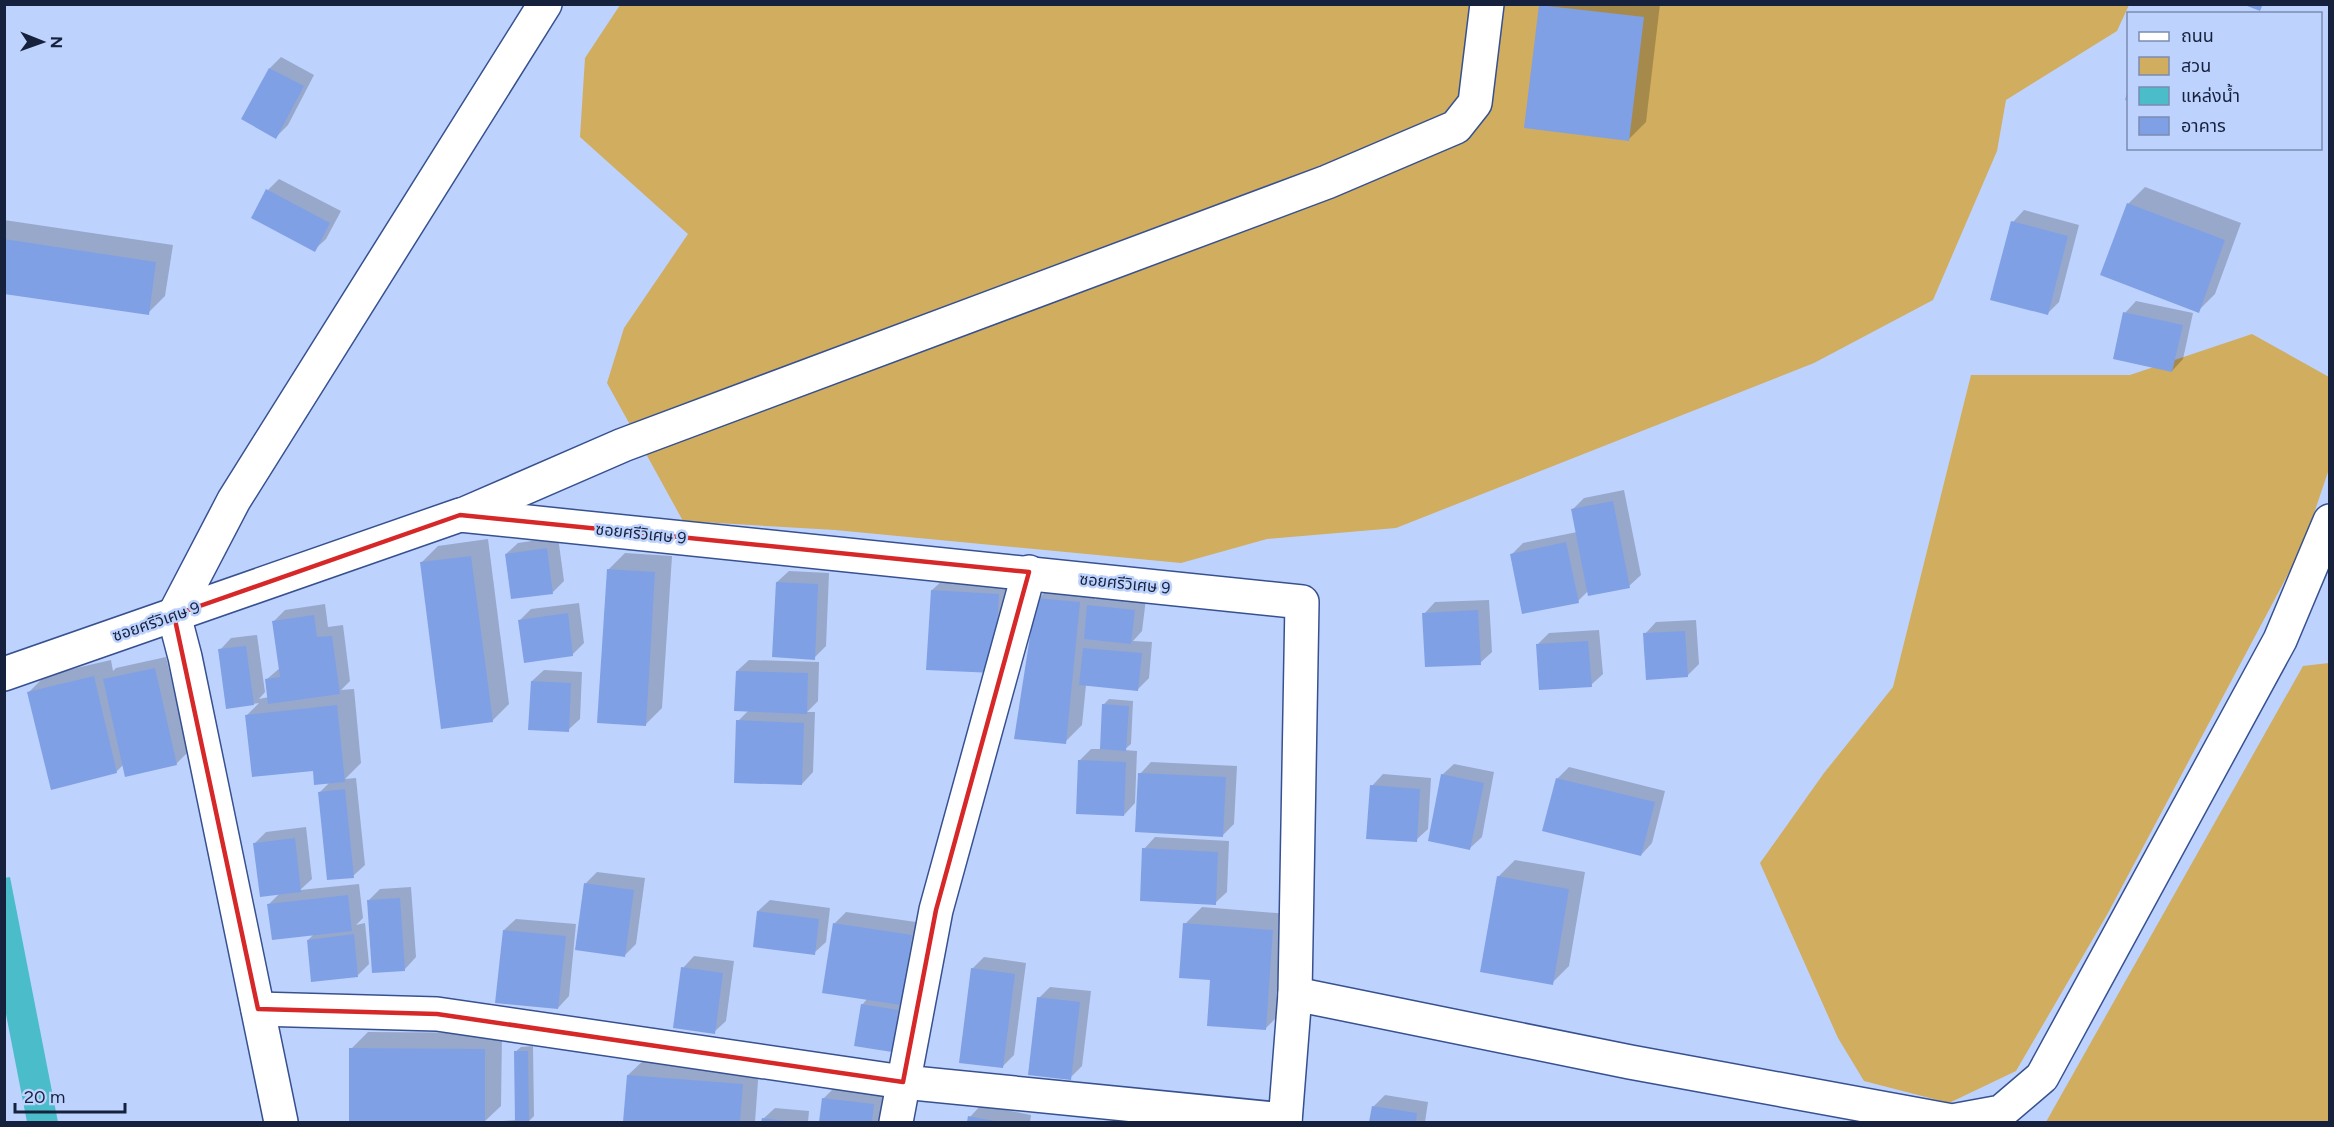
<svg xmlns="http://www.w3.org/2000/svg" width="2334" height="1127" font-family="Figtree,'Noto Sans Thai',sans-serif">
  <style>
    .green { fill: #d0ad5f }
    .water { fill: #4bbdca }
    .shadow { fill: #0003 }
    .building { fill: #80a0e5 }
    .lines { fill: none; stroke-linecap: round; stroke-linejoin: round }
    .minor-casing { stroke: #375190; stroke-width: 36 }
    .minor { stroke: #fff; stroke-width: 33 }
    .marked { fill: none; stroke: #d62828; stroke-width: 4.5; stroke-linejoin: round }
    .labels { text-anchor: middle; stroke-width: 5; stroke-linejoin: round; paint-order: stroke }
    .street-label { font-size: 16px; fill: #16223d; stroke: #bed2fe }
  </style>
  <rect width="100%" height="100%" fill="#bed2fe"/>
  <!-- green -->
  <g class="green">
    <polygon points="620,5 2129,5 2117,31 2006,100 1997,151 1933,300 1814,363 1396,528 1267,539 1181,563 835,530 683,521 607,383 624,328 688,234 580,137 585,58"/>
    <polygon points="2252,334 2329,377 2329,469 2303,546 2108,913 2016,1071 1949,1103 1864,1081 1838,1038 1760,863 1824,773 1893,687 1971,375 2130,375"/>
    <polygon points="2329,663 2329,1122 2046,1122 2303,666"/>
  </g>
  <!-- water -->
  <polygon class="water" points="10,877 58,1122 27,1122 5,1009 4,878"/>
  <!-- shadow -->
  <g class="shadow">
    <polygon points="1541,4 1660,4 1646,122 1629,139"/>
    <polygon points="281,57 314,75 288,125 276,137 270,68"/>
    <polygon points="2128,89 2128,101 2125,100"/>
    <polygon points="279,179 341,211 326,239 314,250 268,190"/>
    <polygon points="2145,187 2241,223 2215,294 2198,311 2128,204"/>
    <polygon points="2024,210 2079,225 2059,302 2047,314 2013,222"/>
    <polygon points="4,220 173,245 165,296 148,313 4,292"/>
    <polygon points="2136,301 2193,313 2183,359 2172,371 2125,313"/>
    <polygon points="1624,490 1641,575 1629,586 1588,591 1578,601 1512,554 1523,543 1577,532 1572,510 1584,498"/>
    <polygon points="558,537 564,581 553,592 506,554 518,543"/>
    <polygon points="488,539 509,704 492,721 421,563 438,546"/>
    <polygon points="625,553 672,556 662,708 645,725 608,570"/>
    <polygon points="789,571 829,573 826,646 814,658 777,582"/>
    <polygon points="944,579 1010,583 1005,660 932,590"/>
    <polygon points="1055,582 1096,586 1095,600 1100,594 1146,599 1142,631 1133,641 1152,642 1149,678 1137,690 1086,685 1082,725 1065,742 1038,599"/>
    <polygon points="1489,600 1492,652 1480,663 1424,614 1435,602"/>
    <polygon points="579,603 584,643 572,655 520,620 531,609"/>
    <polygon points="325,604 328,627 343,625 350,681 341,690 354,689 361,763 345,779 356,778 365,865 353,876 319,793 330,782 247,715 259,703 227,708 220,650 231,638 257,635 265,692 259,699 269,697 267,679 280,668 274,621 285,610"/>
    <polygon points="1696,620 1699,664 1687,676 1645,634 1656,622"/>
    <polygon points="1599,630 1603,674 1591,685 1538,644 1549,633"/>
    <polygon points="166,657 188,752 176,764 124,764 116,772 29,692 46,675 111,660 113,671 116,668"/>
    <polygon points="749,660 819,662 818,701 807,712 815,712 813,772 802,784 738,721 749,710 737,671"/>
    <polygon points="544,670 582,672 580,719 568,730 532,681"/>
    <polygon points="1109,699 1133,701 1131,744 1124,750 1137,751 1135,803 1124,815 1080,760 1091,749 1101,749 1103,705"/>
    <polygon points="1151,762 1237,766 1234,824 1223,835 1140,774"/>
    <polygon points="1454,764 1494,772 1482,837 1470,848 1442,775"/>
    <polygon points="1569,767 1665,791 1652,843 1641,855 1544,830 1558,778"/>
    <polygon points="1383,774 1431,778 1428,829 1416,840 1372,786"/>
    <polygon points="306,827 312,879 300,890 359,884 363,918 356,925 365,923 369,964 358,975 308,940 315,933 269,904 280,893 255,843 266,832"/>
    <polygon points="1155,837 1229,841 1227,892 1215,903 1144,849"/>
    <polygon points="1515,860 1585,872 1569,966 1552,983 1498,877"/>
    <polygon points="597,872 645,878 636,944 625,955 586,883"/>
    <polygon points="411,887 416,957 405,969 369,900 380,889"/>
    <polygon points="770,900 830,908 826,942 814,953 758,911"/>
    <polygon points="1202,907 1289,914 1282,1012 1265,1029 1212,978 1185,924"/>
    <polygon points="846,912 923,923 903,1039 891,1051 862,1005 868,998 835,923"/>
    <polygon points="516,919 576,924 569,996 558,1008 504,930"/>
    <polygon points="694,956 734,961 726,1021 714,1032 683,968"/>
    <polygon points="984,957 1026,963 1014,1055 1002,1067 972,969"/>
    <polygon points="1050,987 1091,991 1082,1066 1070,1078 1039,998"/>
    <polygon points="368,1032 502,1033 501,1106 484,1122 350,1122 351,1049"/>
    <polygon points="533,1046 534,1116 528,1122 487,1122 516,1120 515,1052 521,1047"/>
    <polygon points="646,1058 759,1067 755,1122 625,1122 628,1075"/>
    <polygon points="835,1087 885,1093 882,1122 820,1122 823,1099"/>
    <polygon points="1385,1095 1428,1102 1425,1122 1371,1122 1373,1107"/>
    <polygon points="981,1105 1031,1115 1030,1122 969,1122 970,1117"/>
    <polygon points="775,1108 809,1111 808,1122 763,1122 763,1119"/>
  </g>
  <!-- building -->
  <g class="building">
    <polygon points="2242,4 2263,4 2260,11"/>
    <polygon points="1539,5 1644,17 1629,141 1524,128"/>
    <polygon points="269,68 304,86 276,139 241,119"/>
    <polygon points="266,189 330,223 315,252 251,218"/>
    <polygon points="2127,203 2225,240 2199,313 2100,275"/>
    <polygon points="2011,221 2068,236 2048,315 1990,300"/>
    <polygon points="4,239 156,262 149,315 4,294"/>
    <polygon points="2123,312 2183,325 2172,372 2113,359"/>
    <polygon points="1613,501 1630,588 1588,596 1571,509"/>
    <polygon points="1566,542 1579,603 1522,614 1510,554"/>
    <polygon points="547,548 553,594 511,599 505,554"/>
    <polygon points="471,556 493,722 441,729 420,562"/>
    <polygon points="607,569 655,572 646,726 597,723"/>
    <polygon points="776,582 818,584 815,660 772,657"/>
    <polygon points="931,590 999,594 994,673 926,670"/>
    <polygon points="1036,598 1080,602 1066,744 1014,739"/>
    <polygon points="1087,605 1135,610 1131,644 1084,639"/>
    <polygon points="1478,610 1481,665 1425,667 1422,613"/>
    <polygon points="568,613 573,656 524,663 518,620"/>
    <polygon points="314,615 317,637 332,636 340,694 268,704 265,679 280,677 272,621"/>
    <polygon points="1685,631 1688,677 1646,680 1643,633"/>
    <polygon points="1588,641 1592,687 1539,690 1536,644"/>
    <polygon points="246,646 254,705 226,709 218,649"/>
    <polygon points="1083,648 1142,653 1138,691 1079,685"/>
    <polygon points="155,668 177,765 125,777 103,679"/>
    <polygon points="736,671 808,673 807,714 734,711"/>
    <polygon points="94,676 117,773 51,790 27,692"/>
    <polygon points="531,681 571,683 569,732 528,730"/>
    <polygon points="1102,704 1129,706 1126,751 1100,749"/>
    <polygon points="337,705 345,782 314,785 313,771 252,777 245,715"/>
    <polygon points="736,720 804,723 802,785 734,783"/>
    <polygon points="1078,760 1126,762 1124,816 1076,814"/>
    <polygon points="1138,773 1226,777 1223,837 1135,832"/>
    <polygon points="1441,774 1484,783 1470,850 1428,841"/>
    <polygon points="1556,778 1655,802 1641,856 1542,831"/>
    <polygon points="1370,785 1420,789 1417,842 1366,839"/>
    <polygon points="345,789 354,878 327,880 318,792"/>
    <polygon points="295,838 301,892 260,897 253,843"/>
    <polygon points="1142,848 1218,852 1216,905 1140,901"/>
    <polygon points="1497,876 1569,889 1553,985 1480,972"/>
    <polygon points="584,883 634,890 625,957 575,950"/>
    <polygon points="348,895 352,931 272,940 267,904"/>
    <polygon points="400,898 405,971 372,973 367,900"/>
    <polygon points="757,911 819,919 815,955 753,947"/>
    <polygon points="833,923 912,935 901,1005 822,993"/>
    <polygon points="1183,923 1273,930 1266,1030 1207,1026 1210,980 1179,978"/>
    <polygon points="503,930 566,936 558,1009 495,1003"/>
    <polygon points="354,934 358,977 311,982 307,940"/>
    <polygon points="681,967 723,973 715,1034 673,1028"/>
    <polygon points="971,968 1015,974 1003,1068 959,1063"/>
    <polygon points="1037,997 1080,1002 1071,1080 1028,1075"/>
    <polygon points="861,1004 898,1010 892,1052 854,1046"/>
    <polygon points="349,1048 485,1049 485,1122 349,1122"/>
    <polygon points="514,1051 528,1051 529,1122 515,1122"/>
    <polygon points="627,1075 743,1084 740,1122 623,1122"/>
    <polygon points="822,1098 874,1104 872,1122 819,1122"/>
    <polygon points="1372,1106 1417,1113 1416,1122 1369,1122"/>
    <polygon points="968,1116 995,1121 995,1122 967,1122"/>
    <polygon points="762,1118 787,1121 787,1122 761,1122"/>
  </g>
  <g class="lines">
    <defs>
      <g id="minor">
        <polyline points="462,515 623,445 1327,182 1456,127 1475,103 1487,4"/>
        <polyline points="4,674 460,515 1302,602 1295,994 1285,1122"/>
        <polyline points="1295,994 1630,1062 1952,1121 2001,1112 2042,1077 2280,640 2330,521"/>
        <polyline points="258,1009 437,1014 903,1082 1285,1120"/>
        <polyline points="281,1122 185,657 174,615 234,500 545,4"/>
        <polyline points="896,1122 936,910 1029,572"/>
      </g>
    </defs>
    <!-- minor casing -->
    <use href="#minor" class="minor-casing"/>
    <!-- minor -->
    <use href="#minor" class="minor"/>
  </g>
  <!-- marked area -->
  <path class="marked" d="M460,515L1029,572L936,910L903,1082L437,1014L258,1009L174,615Z"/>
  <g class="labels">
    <!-- street labels -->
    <g class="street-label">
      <text transform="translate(641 533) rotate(6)" y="6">ซอยศรีวิเศษ 9</text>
      <text transform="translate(1125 583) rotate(6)" y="6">ซอยศรีวิเศษ 9</text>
      <text transform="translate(156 621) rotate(-19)" y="6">ซอยศรีวิเศษ 9</text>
    </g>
  </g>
  <!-- border -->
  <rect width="2334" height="1127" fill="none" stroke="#16223d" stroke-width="12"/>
  <!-- legend -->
  <rect x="2127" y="12" width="195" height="138" fill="#bed2fe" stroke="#7b8cb1" stroke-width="1.5"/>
  <rect x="2139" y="32" width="30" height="9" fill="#ffffff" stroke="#7b8cb1" stroke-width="1.5"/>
  <text x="2181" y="42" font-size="18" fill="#16223d">ถนน</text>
  <rect x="2139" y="57" width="30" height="18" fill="#d0ad5f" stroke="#7b8cb1" stroke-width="1.5"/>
  <text x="2181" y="72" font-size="18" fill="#16223d">สวน</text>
  <rect x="2139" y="87" width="30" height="18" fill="#4bbdca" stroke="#7b8cb1" stroke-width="1.5"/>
  <text x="2181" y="102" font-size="18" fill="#16223d">แหล่งน้ำ</text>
  <rect x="2139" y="117" width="30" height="18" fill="#80a0e5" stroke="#7b8cb1" stroke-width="1.5"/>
  <text x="2181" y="132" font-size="18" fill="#16223d">อาคาร</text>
  <!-- north arrow -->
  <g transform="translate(42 42) rotate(91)" stroke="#bed2fe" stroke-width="4.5" paint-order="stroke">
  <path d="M0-4.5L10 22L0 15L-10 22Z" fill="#16223d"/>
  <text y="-9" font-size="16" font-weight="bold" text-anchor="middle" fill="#16223d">N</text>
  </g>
  <!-- scale -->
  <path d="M15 1103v9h110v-9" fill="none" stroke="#16223d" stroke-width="3"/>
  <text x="24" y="1103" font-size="18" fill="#16223d" stroke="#bed2fe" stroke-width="4.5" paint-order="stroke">20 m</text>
</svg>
